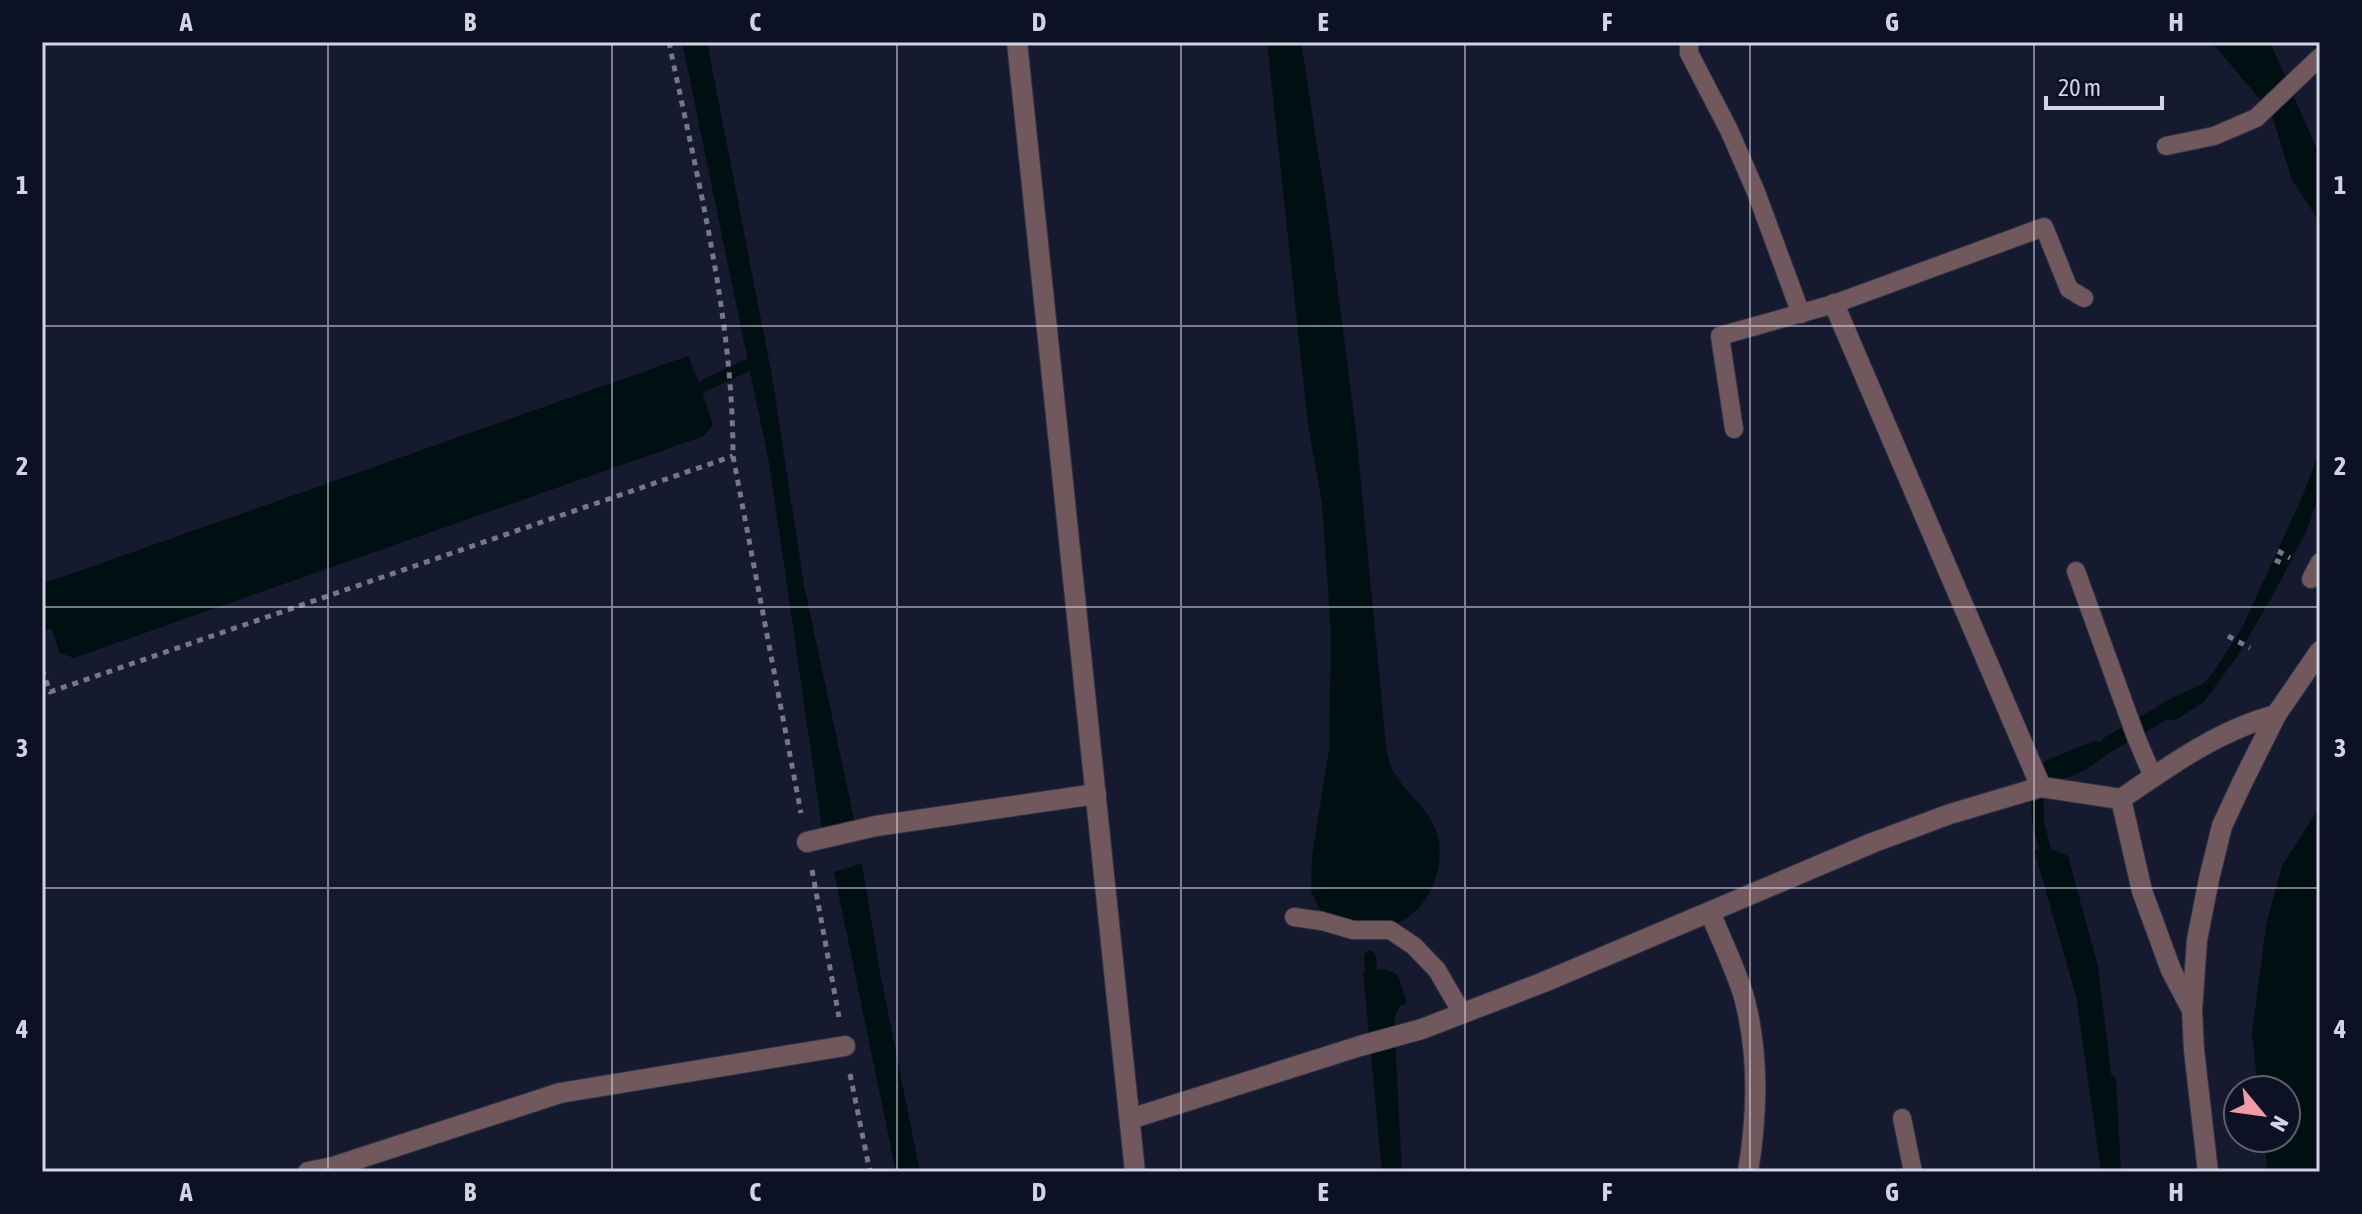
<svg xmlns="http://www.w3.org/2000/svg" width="2362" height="1214" font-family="'Asap Condensed',sans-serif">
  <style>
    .water { fill: #001012 }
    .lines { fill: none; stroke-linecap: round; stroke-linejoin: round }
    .stream { stroke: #001012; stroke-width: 12 }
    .service-casing { stroke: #303447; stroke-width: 20 }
    .minor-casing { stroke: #303447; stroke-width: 22 }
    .path { stroke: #747889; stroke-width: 5; stroke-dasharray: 6 6; stroke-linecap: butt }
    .service { stroke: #70585c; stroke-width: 18 }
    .minor { stroke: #70585c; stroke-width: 20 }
    .grid { fill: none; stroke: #d1d5e3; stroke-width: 2; stroke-opacity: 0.55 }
    .neatline { fill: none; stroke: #d1d5e3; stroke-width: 3 }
    .grid-label { font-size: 26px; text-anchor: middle; font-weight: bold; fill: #d1d5e3 }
  </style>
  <rect width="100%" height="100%" fill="#161a2e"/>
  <!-- water -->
  <g class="water">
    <polygon points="682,42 707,42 772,376 804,585 855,823 823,835 770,468"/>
    <path d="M1267,42H1301L1329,222L1356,431L1386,746C1387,751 1388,759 1390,764C1399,788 1426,804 1436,830C1448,864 1430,911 1395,924C1381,930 1344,920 1327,917L1319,908L1311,891L1312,856L1329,750L1331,635L1322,504L1308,424Z"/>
    <polygon points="2211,42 2270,42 2320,156 2320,223 2292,180 2271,112"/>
    <polygon points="688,356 701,387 713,425 704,436 74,658 60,653 42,602 42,584"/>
    <path d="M2320,449V492L2307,530L2272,597L2236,658L2204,702L2174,721L2168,719L2104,756C2090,769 2062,786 2045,775L2043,765L2047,760L2094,741L2101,742L2105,737L2172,698L2204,683L2212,674L2242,628L2303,495Z"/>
    <polygon points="2320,806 2320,1172 2267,1172 2264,1138 2286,1138 2286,1090 2258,1090 2252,1034 2266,925 2282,866"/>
    <polygon points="2046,847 2068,856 2098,966 2111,1074 2116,1079 2121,1172 2101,1172 2076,996 2034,850"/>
    <polygon points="862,863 881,977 920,1172 896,1172 834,872"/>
    <polygon points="1386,969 1398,975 1407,1003 1399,1007 1394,1020 1402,1172 1382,1172 1363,971"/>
  </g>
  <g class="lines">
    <!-- stream -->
    <g class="stream">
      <polyline points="701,387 750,364"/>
      <polyline points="42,625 49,623"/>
      <polyline points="2037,784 2038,822 2048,860"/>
      <polyline points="1370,957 1373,986"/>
    </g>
    <defs>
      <g id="service">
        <polyline points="1689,42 1689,53 1729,130 1756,192 1801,314"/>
        <polyline points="2166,146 2214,136 2256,118 2320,57"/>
        <polyline points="1734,429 1720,336 1834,304 2044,227 2069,289 2084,298"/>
        <polyline points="2076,571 2136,737 2153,777"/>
        <polyline points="2311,579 2320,562"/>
        <polyline points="1294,917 1322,921 1353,930 1390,930 1414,946 1437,970 1462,1013"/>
        <polyline points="1902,1118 1913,1172"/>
      </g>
      <g id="minor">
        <polyline points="1017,42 1135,1172"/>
        <polyline points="1834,304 2041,787"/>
        <polyline points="2121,799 2142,891 2171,970 2192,1010"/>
        <polyline points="807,842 876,826 1096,794"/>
        <path d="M1710,912C1721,940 1740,977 1746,1005C1759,1059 1757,1117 1748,1172"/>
        <path d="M1130,1119L1360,1046L1422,1029L1544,982L1872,843L1950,814L2041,787L2121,799C2169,766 2219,730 2276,715"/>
        <polyline points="308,1172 333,1167 560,1093 845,1046"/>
        <polyline points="2208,1172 2194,1050 2192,1010 2197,940 2209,879 2222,826 2242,783 2276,715 2320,651"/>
      </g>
    </defs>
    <!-- service casing -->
    <use href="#service" class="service-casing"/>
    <!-- minor casing -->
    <use href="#minor" class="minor-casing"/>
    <!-- path -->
    <g class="path">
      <path d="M669,42C697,178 733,316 733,456L801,813"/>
      <polyline points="2278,551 2290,558"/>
      <polyline points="2275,560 2286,565"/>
      <polyline points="2228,636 2250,648"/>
      <polyline points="42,669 50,692 733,456"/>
      <polyline points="812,870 839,1017"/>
      <polyline points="850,1074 870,1172"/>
    </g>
    <!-- service -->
    <use href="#service" class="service"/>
    <!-- minor -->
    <use href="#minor" class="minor"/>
  </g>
  <!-- grid -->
  <path class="grid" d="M328,42V1172M612,42V1172M897,42V1172M1181,42V1172M1465,42V1172M1750,42V1172M2034,42V1172M42,326H2320M42,607H2320M42,888H2320"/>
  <!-- border -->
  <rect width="2362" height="1214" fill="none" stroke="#0d1124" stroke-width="88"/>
  <!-- north arrow -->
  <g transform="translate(2262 1114) rotate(119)"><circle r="38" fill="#0d1124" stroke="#5b5f70" stroke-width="2"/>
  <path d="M0-6L14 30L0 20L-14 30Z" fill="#f39aa7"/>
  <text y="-12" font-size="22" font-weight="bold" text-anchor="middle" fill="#d1d5e3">N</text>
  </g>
  <!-- scale -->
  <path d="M2046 96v12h116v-12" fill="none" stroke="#d1d5e3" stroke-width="4"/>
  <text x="2058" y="96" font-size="24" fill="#d1d5e3" stroke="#0d1124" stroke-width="6" paint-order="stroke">20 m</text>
  <rect x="44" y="44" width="2274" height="1126" class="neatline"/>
  <g class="grid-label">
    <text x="186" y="31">A</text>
    <text x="470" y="31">B</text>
    <text x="755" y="31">C</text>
    <text x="1039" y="31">D</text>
    <text x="1323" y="31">E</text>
    <text x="1607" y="31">F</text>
    <text x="1892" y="31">G</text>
    <text x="2176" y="31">H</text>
    <text x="22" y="194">1</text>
    <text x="2340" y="194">1</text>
    <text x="22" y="475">2</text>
    <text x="2340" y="475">2</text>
    <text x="22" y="757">3</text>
    <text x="2340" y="757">3</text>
    <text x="22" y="1038">4</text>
    <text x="2340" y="1038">4</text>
    <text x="186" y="1201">A</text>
    <text x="470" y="1201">B</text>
    <text x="755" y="1201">C</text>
    <text x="1039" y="1201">D</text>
    <text x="1323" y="1201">E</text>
    <text x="1607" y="1201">F</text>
    <text x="1892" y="1201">G</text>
    <text x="2176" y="1201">H</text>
  </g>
</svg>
